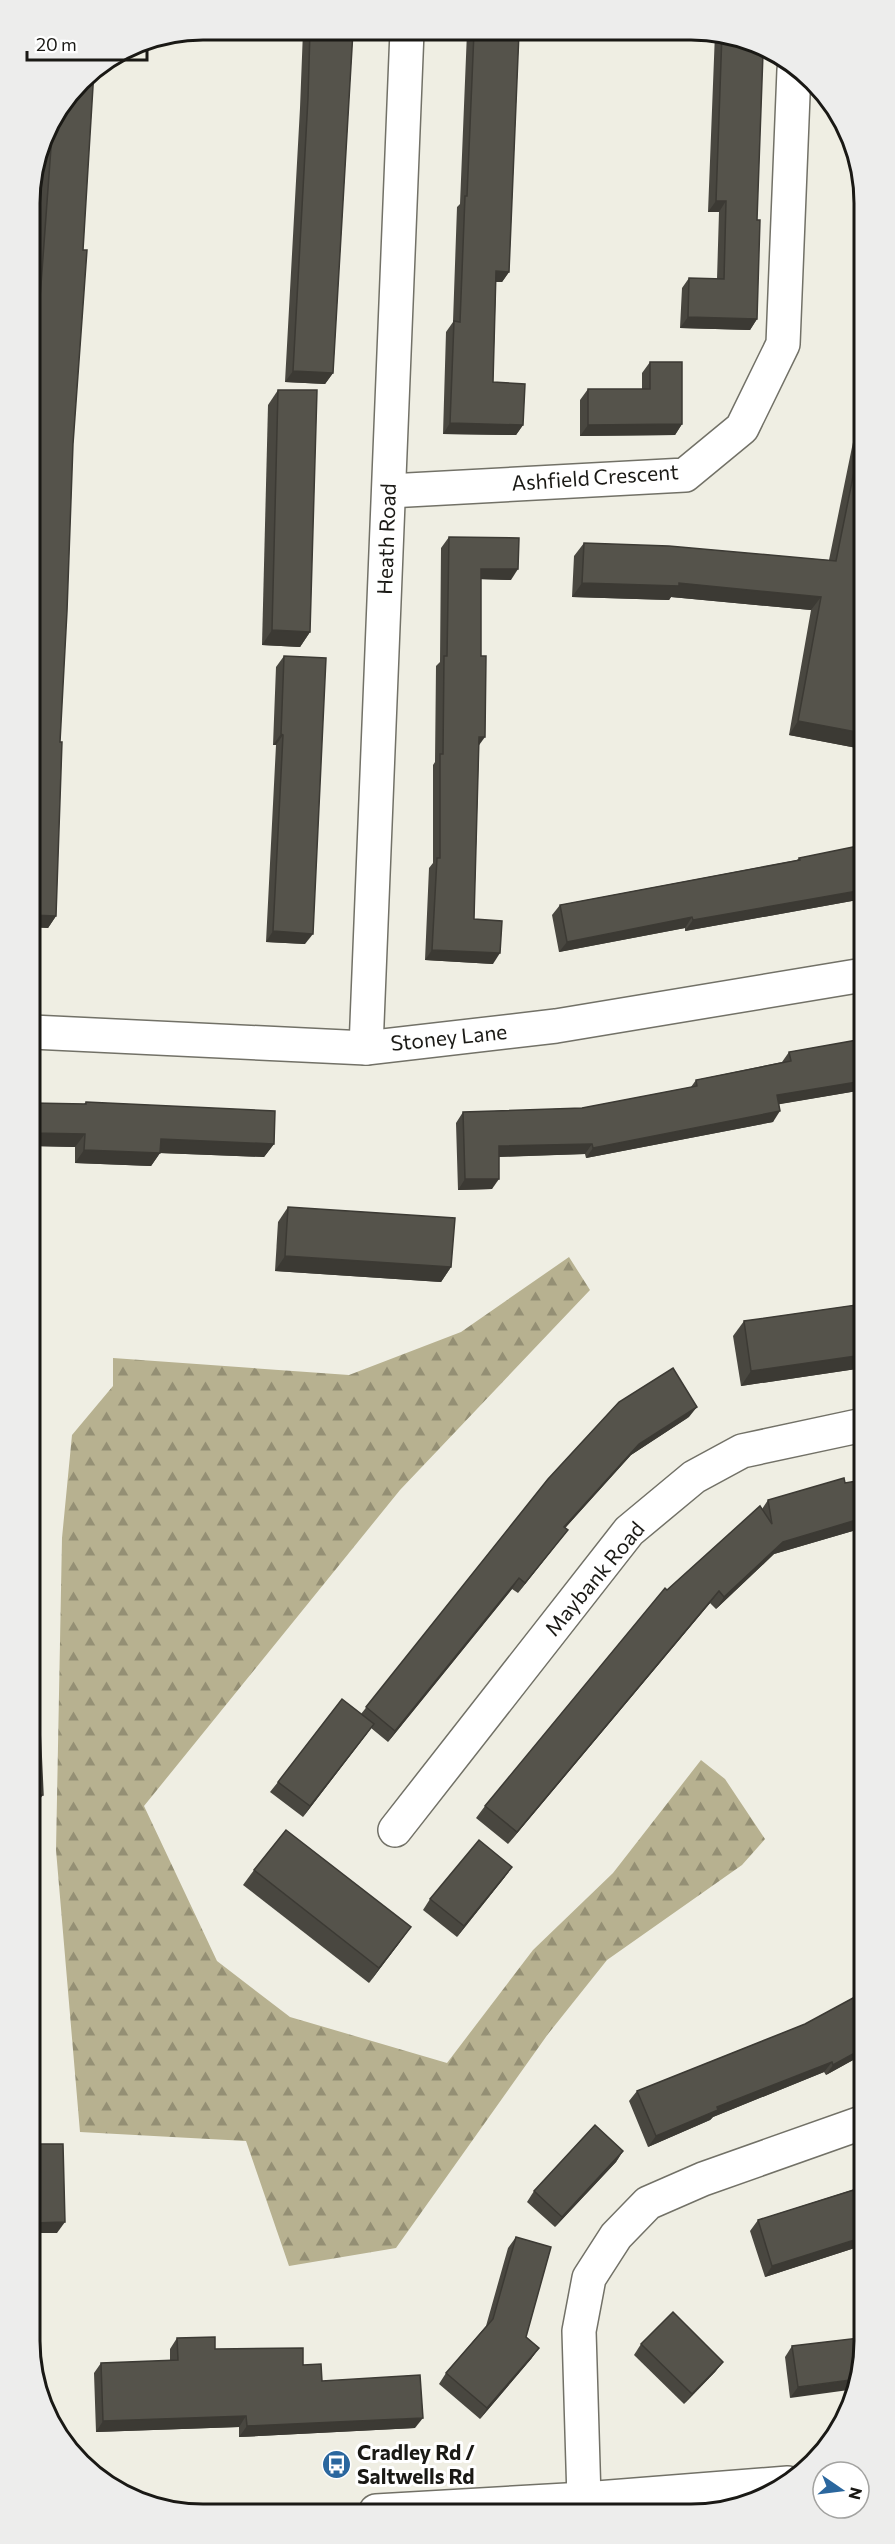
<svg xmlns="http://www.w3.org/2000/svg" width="895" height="2544" font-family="Commissioner,sans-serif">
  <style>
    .forest { fill: url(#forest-firs) }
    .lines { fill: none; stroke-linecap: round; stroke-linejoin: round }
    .street-casing { stroke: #727167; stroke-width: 36 }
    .secondary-casing { stroke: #727167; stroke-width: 36 }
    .street { stroke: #fff; stroke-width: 33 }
    .secondary { stroke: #fff; stroke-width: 33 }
    .wall { fill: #494740 }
    .shaded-wall { fill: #3c3a34 }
    .building { fill: #55534b; stroke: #3c3a34; stroke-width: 1.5 }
    .labels { text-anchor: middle; stroke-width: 6; stroke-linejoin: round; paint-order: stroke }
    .street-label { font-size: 21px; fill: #1a1915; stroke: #fff }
    .poi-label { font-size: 21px; font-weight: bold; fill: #1a1915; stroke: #fff; text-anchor: start }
    .rim { fill: none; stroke: #1a1915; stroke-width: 3 }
  </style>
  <defs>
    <pattern id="forest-firs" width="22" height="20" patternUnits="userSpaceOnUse" patternTransform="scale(1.5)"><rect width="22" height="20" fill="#b7b190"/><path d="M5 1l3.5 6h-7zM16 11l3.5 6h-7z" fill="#948f74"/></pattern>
  </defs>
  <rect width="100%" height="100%" fill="#efeee3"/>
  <!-- forest -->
  <polygon class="forest" points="569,1257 590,1290 400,1490 144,1806 217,1961 290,2017 447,2063 533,1950 613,1873 701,1760 725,1779 765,1839 742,1865 607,1960 548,2034 396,2248 289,2266 246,2141 80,2132 56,1850 62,1538 72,1435 113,1386 113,1358 349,1375 461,1332"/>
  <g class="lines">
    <defs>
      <g id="street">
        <polyline points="389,491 685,475 742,428 783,344 794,70"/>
        <polyline points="32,1032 366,1048 556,1026 863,975"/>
        <polyline points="366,1048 407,31"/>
        <polyline points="395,1830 629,1531 694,1477 742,1451 863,1425"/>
        <polyline points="584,2499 579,2331 589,2278 616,2236 648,2203 703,2179 864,2122"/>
      </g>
      <polyline id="secondary" points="376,2511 584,2499 788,2483"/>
    </defs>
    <!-- street casing -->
    <use href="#street" class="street-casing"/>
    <!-- secondary casing -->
    <use href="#secondary" class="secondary-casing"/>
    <!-- street -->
    <use href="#street" class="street"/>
    <!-- secondary -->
    <use href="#secondary" class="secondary"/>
  </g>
  <!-- wall -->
  <g class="wall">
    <polygon points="303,31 353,31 333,373 325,384 285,382 300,108"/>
    <polygon points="467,32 519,32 509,272 502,282 496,282 493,382 523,425 516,435 443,434 446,332 453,322 457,207 460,204"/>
    <polygon points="715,33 726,33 757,220 757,319 750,330 680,328 682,288 689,278 717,279 719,212 708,212"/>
    <polygon points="89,73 83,250 73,444 60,742 56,916 48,928 31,927 31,319 43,144 48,126"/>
    <polygon points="650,362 682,424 675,435 580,436 580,400 588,389 642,389 642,373"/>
    <polygon points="278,390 310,632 300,647 262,645 268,405"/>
    <polygon points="862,398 862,749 789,735 811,610 671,597 669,600 572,597 574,556 584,543 829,560"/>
    <polygon points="449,537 511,580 481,579 479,745 474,919 493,964 425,960 429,868 433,863 433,765 435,762 436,666 440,662 441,548"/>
    <polygon points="284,656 305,944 266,942 276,745 273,745 276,667"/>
    <polygon points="863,845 863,899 685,931 685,928 559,952 552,915 560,905 797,860 799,858"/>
    <polygon points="863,1039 863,1090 779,1104 773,1122 586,1158 585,1154 499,1157 492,1189 458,1190 456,1123 463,1112 582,1108 691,1087 696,1080 782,1062 789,1052"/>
    <polygon points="86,1102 274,1144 264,1157 160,1153 151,1166 75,1163 75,1147 32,1146 32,1103 84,1104"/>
    <polygon points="288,1207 451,1267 441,1282 275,1271 278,1222"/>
    <polygon points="863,1304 863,1368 741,1386 733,1336 744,1321"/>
    <polygon points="689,1417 631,1455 565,1528 568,1530 560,1540 518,1593 512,1589 388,1742 371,1728 303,1817 270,1792 278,1782 361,1714 548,1479"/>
    <polygon points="863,1480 863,1528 774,1554 716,1609 710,1603 508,1844 476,1818 485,1806 667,1590 762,1509 768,1500"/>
    <polygon points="512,1867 504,1878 457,1937 423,1910 430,1899"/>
    <polygon points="254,1870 400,1942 369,1983 243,1885"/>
    <polygon points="864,1992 864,2054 826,2075 824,2072 713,2117 710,2120 648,2147 629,2101 637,2091 805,2024"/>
    <polygon points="623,2151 616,2162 555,2227 527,2202 534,2191"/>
    <polygon points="864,2182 864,2245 765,2277 750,2231 758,2220 855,2189 858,2185"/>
    <polygon points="516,2237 526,2337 539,2348 531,2359 480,2419 439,2384 446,2373 486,2326 508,2248"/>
    <polygon points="177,2338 215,2349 303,2365 322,2381 415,2428 239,2437 239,2427 96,2432 94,2373 101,2363 170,2361 170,2349"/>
    <polygon points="859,2342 790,2398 785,2357 792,2346"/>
    <polygon points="641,2344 723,2362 715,2372 684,2404 634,2355"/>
  </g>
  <!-- shaded-wall -->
  <g class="shaded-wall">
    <polygon points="716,201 726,201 719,212 708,212"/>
    <polygon points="496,271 509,272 502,282 489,282"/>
    <polygon points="688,317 757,319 750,330 680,328"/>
    <polygon points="293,371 333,373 325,384 285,382"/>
    <polygon points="450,423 523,425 516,435 443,434"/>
    <polygon points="682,424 675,435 580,436 588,425"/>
    <polygon points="481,569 518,569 511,580 474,579"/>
    <polygon points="582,583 679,583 821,597 811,610 671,597 669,600 572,597"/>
    <polygon points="272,630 310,632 300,647 262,645"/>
    <polygon points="798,721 862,733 862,749 789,735"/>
    <polygon points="281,734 283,735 276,745 273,745"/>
    <polygon points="479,737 485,737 477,748"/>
    <polygon points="863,890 863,899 685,931 693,920"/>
    <polygon points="31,915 56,916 48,928 31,927"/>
    <polygon points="692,917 685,928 559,952 567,942"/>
    <polygon points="273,931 313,934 305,944 266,942"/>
    <polygon points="432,950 500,953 493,964 425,960"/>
    <polygon points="863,1081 863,1090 769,1106 777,1095"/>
    <polygon points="780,1111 773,1122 586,1158 593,1148"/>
    <polygon points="32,1133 85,1134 75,1147 32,1146"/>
    <polygon points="161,1139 274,1144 264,1157 160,1153 151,1166 75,1163 84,1150"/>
    <polygon points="592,1144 585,1154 491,1157 499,1146"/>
    <polygon points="465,1179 499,1179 492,1189 458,1190"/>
    <polygon points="285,1256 451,1267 441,1282 275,1271"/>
    <polygon points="863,1355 863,1368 741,1386 751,1371"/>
    <polygon points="697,1407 689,1417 631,1455 557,1537 564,1527 639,1444"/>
    <polygon points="863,1518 863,1528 774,1554 716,1609 724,1597 783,1542"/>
    <polygon points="568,1530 560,1540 518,1593 525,1583"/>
    <polygon points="519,1578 512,1589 388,1742 395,1731"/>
    <polygon points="719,1591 710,1603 508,1844 517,1832"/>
    <polygon points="374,1724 366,1735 303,1817 310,1806"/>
    <polygon points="33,1795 43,1795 33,1808"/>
    <polygon points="512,1867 504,1878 457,1937 464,1926"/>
    <polygon points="411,1927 400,1942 369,1983 379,1968"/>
    <polygon points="864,2048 864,2054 826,2075 833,2065"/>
    <polygon points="832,2062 824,2072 713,2117 710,2120 648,2147 656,2136 717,2107"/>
    <polygon points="623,2151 616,2162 555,2227 562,2217"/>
    <polygon points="65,2222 57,2233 33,2233 33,2223"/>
    <polygon points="864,2237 864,2245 765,2277 772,2266"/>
    <polygon points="539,2348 531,2359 480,2419 487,2408"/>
    <polygon points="723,2362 715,2372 684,2404 692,2394"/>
    <polygon points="858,2379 856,2389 790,2398 798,2387"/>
    <polygon points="246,2416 239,2427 96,2432 103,2421"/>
    <polygon points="423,2418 415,2428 239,2437 247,2426"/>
  </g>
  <!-- building -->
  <g class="building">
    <polygon points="310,31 353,31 333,373 293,371 308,98"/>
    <polygon points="474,32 519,32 509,272 496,271 493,382 525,384 523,425 450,423 454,321 460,322 465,196 467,196"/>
    <polygon points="722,33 726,33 763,53 757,220 760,220 757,319 688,317 689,278 724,279 726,201 716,201"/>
    <polygon points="94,70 83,250 87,250 73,444 67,611 60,742 62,742 56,916 31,915 31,422 53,120 89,73"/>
    <polygon points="650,362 682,362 682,424 588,425 588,389 650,389"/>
    <polygon points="278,390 317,390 310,632 272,630"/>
    <polygon points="862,432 862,733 798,721 821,597 679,583 679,586 582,583 584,543 669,546 836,561"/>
    <polygon points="449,537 519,538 518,569 481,569 481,656 486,656 485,737 479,737 474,919 502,921 500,953 432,950 437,858 440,858 440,754 443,754 444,656 447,656"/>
    <polygon points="284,656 326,658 313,934 273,931 283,735 281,734"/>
    <polygon points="863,845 863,890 693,920 692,917 567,942 560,905 800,860 799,858"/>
    <polygon points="863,1039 863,1081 777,1095 780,1111 593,1148 592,1144 499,1146 499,1179 465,1179 463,1112 582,1108 697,1086 696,1080 791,1061 789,1052"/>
    <polygon points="86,1102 275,1111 274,1144 161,1139 160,1153 84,1150 85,1134 32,1133 32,1103 86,1104"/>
    <polygon points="288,1207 455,1218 451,1267 285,1256"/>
    <polygon points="863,1304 863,1355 751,1371 744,1321"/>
    <polygon points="673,1368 697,1407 639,1444 564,1527 568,1530 525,1583 519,1578 395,1731 366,1707 548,1479 619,1402"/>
    <polygon points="844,1478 845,1483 863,1480 863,1518 783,1542 724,1597 719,1591 517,1832 485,1806 665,1588 667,1590 760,1506 772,1524 768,1500"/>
    <polygon points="32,1554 43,1795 33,1795"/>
    <polygon points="342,1699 374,1724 310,1806 278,1782"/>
    <polygon points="286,1830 411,1927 379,1968 254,1870"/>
    <polygon points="479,1840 512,1867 464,1926 430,1899"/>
    <polygon points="864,1992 864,2048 833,2065 832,2062 717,2107 718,2110 656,2136 637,2091 805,2024"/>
    <polygon points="595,2125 623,2151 562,2217 534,2191"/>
    <polygon points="33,2144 63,2144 65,2222 33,2223"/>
    <polygon points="864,2182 864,2237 772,2266 758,2220 860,2188 858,2185"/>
    <polygon points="516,2237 551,2247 526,2337 539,2348 487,2408 446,2373 493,2319"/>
    <polygon points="673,2312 723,2362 692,2394 641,2344"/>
    <polygon points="215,2337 215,2349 303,2348 303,2365 321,2364 322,2381 420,2375 423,2418 247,2426 246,2416 103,2421 101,2363 178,2360 177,2338"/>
    <polygon points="859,2338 859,2342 865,2341 865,2352 858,2379 798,2387 792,2346"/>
  </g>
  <!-- icons -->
  <defs>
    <symbol id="bus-disc" viewBox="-11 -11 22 22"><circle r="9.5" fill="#2b679e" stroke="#fff"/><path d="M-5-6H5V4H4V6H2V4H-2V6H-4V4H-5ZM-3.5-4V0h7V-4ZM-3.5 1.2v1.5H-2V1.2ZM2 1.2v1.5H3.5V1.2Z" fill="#fff"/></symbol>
  </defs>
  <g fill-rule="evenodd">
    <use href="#bus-disc" x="320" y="2448" width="33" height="33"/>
  </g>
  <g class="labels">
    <!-- street labels -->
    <g class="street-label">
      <text transform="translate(595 478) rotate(-4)" y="7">Ashfield Crescent</text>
      <text transform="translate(387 539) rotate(-88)" y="7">Heath Road</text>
      <text transform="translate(449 1038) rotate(-6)" y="7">Stoney Lane</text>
      <text transform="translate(595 1579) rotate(-50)" y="7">Maybank Road</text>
    </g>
    <!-- poi labels -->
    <g class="poi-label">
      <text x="357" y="2460">Cradley Rd /<tspan x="357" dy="24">Saltwells Rd</tspan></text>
    </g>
  </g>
  <!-- crop -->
  <path d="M0 0H895V2544H0ZM203 40H691A163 163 0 0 1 854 203V2341A163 163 0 0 1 691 2504H203A163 163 0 0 1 40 2341V203A163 163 0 0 1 203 40Z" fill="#ededec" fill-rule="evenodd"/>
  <path class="rim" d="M203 40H691A163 163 0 0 1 854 203V2341A163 163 0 0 1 691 2504H203A163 163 0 0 1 40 2341V203A163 163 0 0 1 203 40Z"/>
  <!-- north arrow -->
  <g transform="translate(841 2490) rotate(104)"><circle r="28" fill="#ffffff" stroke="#a3a3a1" stroke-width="1.5"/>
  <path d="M0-4.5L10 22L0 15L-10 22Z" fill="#2b679e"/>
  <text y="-9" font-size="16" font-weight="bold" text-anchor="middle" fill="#1a1915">N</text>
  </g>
  <!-- scale -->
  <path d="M27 51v9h120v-9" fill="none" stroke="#1a1915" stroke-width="3"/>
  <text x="36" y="51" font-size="18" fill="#1a1915" stroke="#ffffff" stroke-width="4.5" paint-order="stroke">20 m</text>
</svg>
